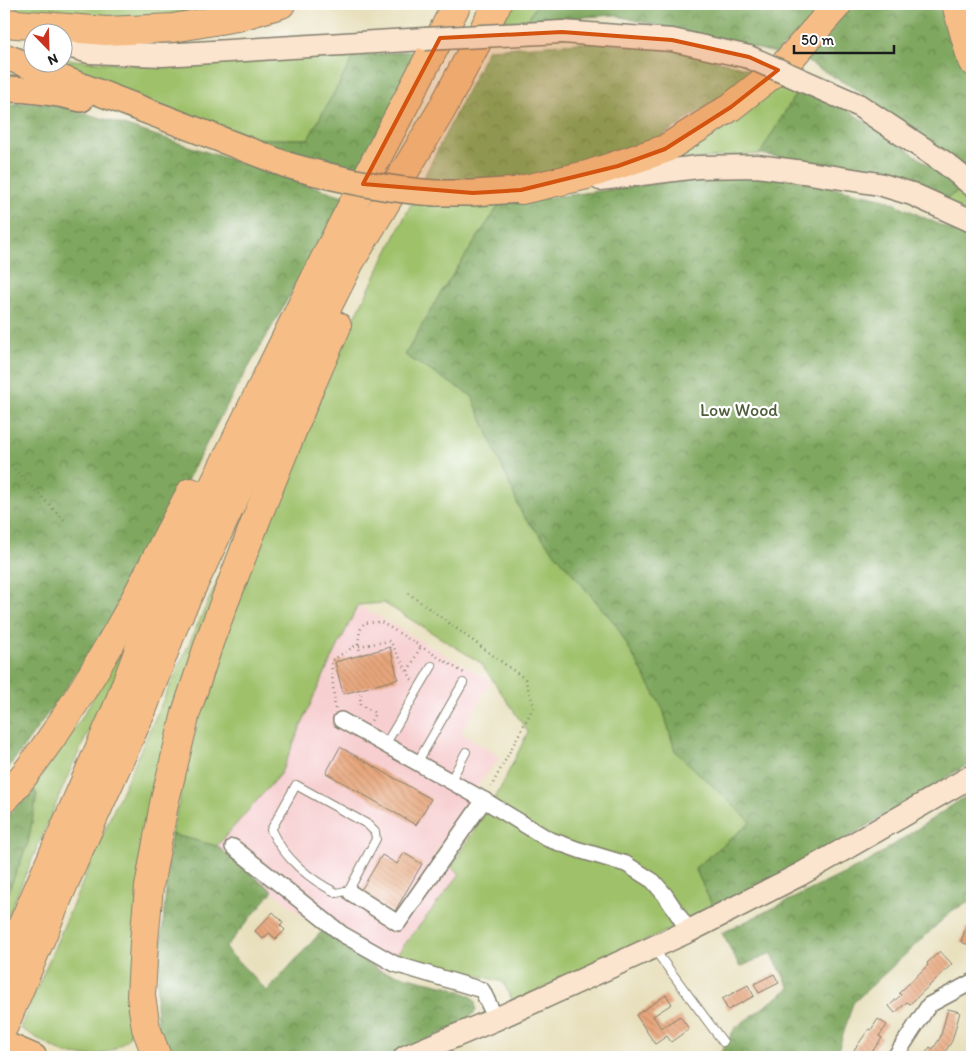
<svg xmlns="http://www.w3.org/2000/svg" width="976" height="1061" font-family="Itim,sans-serif">
  <style>
    .built { fill: #f7cfd0 }
    .grass { fill: #9fc16a; stroke: #5e6e43 }
    .forest { fill: url(#forest-crowns); stroke: #4e623d }
    .building { fill: url(#building-back-hatch) }
    .lines { fill: none; stroke-linecap: round; stroke-linejoin: round }
    .service-casing { stroke: #827e6c; stroke-width: 10 }
    .minor-casing { stroke: #827e6c; stroke-width: 18 }
    .secondary-casing { stroke: #827e6c; stroke-width: 25 }
    .primary-casing { stroke: #827e6c; stroke-width: 28 }
    .motorway-casing { stroke: #827e6c; stroke-width: 30 }
    .path { stroke: #827e6c; stroke-width: 2.5; stroke-dasharray: 1 4; stroke-linecap: butt }
    .service { stroke: #fff; stroke-width: 8 }
    .minor { stroke: #fff; stroke-width: 15 }
    .secondary { stroke: #fbe5cf; stroke-width: 22 }
    .primary { stroke: #f6be86; stroke-width: 25 }
    .motorway { stroke: #f6be86; stroke-width: 28 }
    .secondary-bridge-casing { stroke: #827e6c; stroke-width: 25; stroke-linecap: butt }
    .primary-bridge-casing { stroke: #827e6c; stroke-width: 28; stroke-linecap: butt }
    .secondary-bridge { stroke: #fbe5cf; stroke-width: 22 }
    .primary-bridge { stroke: #f6be86; stroke-width: 25 }
    .marked { fill: #d4530e; fill-opacity: 0.2; stroke: #d4530e; stroke-width: 4; stroke-linejoin: round }
    .labels { text-anchor: middle; stroke-width: 4.5; stroke-linejoin: round; paint-order: stroke }
    .park-label { font-size: 18px; fill: #505e3b; stroke: #fff }
  </style>
  <defs>
    <pattern id="forest-crowns" width="20" height="18" patternUnits="userSpaceOnUse" patternTransform="scale(1.25)"><rect width="20" height="18" fill="#7fa75e"/><path d="M2 6a3 3 0 1 1 6 0M12 15a3 3 0 1 1 6 0" fill="none" stroke="#67874d"/></pattern>
    <pattern id="building-back-hatch" width="6" height="6" patternUnits="userSpaceOnUse" patternTransform="scale(1.25)"><rect width="6" height="6" fill="#e7a67c"/><path d="M-1 5l2 2M0 0l6 6M5-1l2 2" fill="none" stroke="#c68e6b"/></pattern>
  </defs>
  <rect width="100%" height="100%" fill="#fff"/>
  <filter id="ink" filterUnits="userSpaceOnUse"><feTurbulence type="fractalNoise" baseFrequency=".02" numOctaves="2"/><feDisplacementMap in="SourceGraphic" scale="10" xChannelSelector="R" yChannelSelector="G"/><feConvolveMatrix kernelMatrix="1 2 1 2 8 2 1 2 1" color-interpolation-filters="sRGB"/></filter>
  <filter id="wash" filterUnits="userSpaceOnUse"><feTurbulence type="fractalNoise" baseFrequency=".0096" numOctaves="4" result="noise"/><feDisplacementMap in="SourceGraphic" scale="20" xChannelSelector="R" yChannelSelector="G"/><feGaussianBlur stdDeviation="1.12" result="paint"/><feColorMatrix in="noise" values="0 0 0 0 0 0 0 0 0 0 0 0 0 0 0 0 0 1.4 0 .05"/><feComposite in="paint" operator="in"/></filter>
  <g filter="url(#wash)">
    <rect width="100%" height="100%" fill="#e8e0bd"/>
    <!-- built -->
    <polygon class="built" points="358,605 491,681 461,733 500,757 477,787 435,854 460,874 403,949 381,971 315,926 217,846 281,773 314,696"/>
    <!-- grass -->
    <g class="grass">
      <polygon points="17,4 260,4 191,18 89,22 14,11"/>
      <polygon points="512,4 537,4 527,21 503,21"/>
      <polygon points="63,57 73,60 150,66 217,61 354,57 308,139 254,139 40,63 62,62"/>
      <polygon points="782,82 798,90 760,154 652,162 709,139"/>
      <polygon points="961,189 972,197 972,216 943,201"/>
      <polygon points="411,204 500,204 440,294 405,355 472,396 522,514 616,625 663,709 675,751 752,822 695,868 712,905 677,926 513,1002 503,982 397,954 460,874 451,867 500,789 528,732 481,663 384,603 358,605 314,696 281,773 217,846 171,834 206,689 261,536 356,315"/>
      <path d="M252,505L200,656L129,1037C113,1054 91,1059 68,1054C58,1052 31,1034 20,1028L116,804Z"/>
      <polygon points="142,611 146,613 73,764 4,925 4,902 28,843 37,794 33,789 83,716"/>
    </g>
    <!-- forest -->
    <g class="forest">
      <polygon points="537,4 823,4 809,22 776,53 613,15 527,21"/>
      <polygon points="852,4 948,4 950,21 972,84 972,176 905,128 857,90 806,61"/>
      <polygon points="593,42 684,51 759,72 641,150 520,182 422,181 488,49"/>
      <polygon points="427,49 359,171 254,144 254,139 308,139 354,57"/>
      <polygon points="798,90 841,106 900,144 961,189 943,201 823,164 760,154"/>
      <polygon points="47,102 108,120 346,197 222,414 109,629 4,774 4,104"/>
      <polygon points="776,175 885,199 972,240 972,762 789,873 727,902 712,905 695,868 751,822 675,751 663,709 616,625 522,514 472,396 405,355 440,294 500,204 691,179"/>
      <polygon points="33,789 37,794 28,843 4,902 4,820"/>
      <polygon points="972,792 972,901 953,910 853,1003 836,1057 722,1057 720,1054 735,1028 790,988 771,953 740,967 722,933 868,862"/>
      <path d="M171,834L217,846L273,891L225,948L267,991L322,931L381,971L451,987L471,996L475,1001L476,1011L462,1024L395,1054L381,1057H184C157,1038 157,1034 156,1002Z"/>
    </g>
    <g id="blocks">
      <!-- building -->
      <g class="building">
        <polygon points="390,647 398,679 343,694 335,662"/>
        <polygon points="340,747 431,799 416,825 326,773"/>
        <polygon points="404,853 422,864 394,913 360,892 382,855 397,864"/>
        <polygon points="273,912 283,922 280,925 285,930 276,939 269,933 263,939 255,931"/>
        <polygon points="966,927 972,929 972,946 961,942"/>
        <polygon points="940,951 952,964 910,1004 907,1002 895,1013 889,1006 901,995 899,993 928,965 927,963"/>
        <polygon points="774,974 779,983 759,993 754,984"/>
        <polygon points="748,985 754,996 728,1010 722,999"/>
        <polygon points="666,995 672,1004 653,1016 661,1028 680,1016 689,1029 671,1042 667,1036 655,1044 636,1015"/>
        <polygon points="948,1009 960,1012 952,1041 942,1057 923,1057 930,1047 933,1049 940,1038"/>
        <polygon points="878,1019 887,1025 879,1036 882,1038 868,1057 856,1057 858,1052 854,1050 869,1029 871,1030"/>
      </g>
    </g>
  </g>
  <g filter="url(#ink)">
    <use href="#blocks" fill-opacity="0" stroke="#827e6c" stroke-width="1"/>
    <g class="lines">
      <defs>
        <g id="service">
          <polyline points="385,745 432,666"/>
          <polyline points="417,763 463,683"/>
          <polyline points="450,782 466,752"/>
          <path d="M349,890L337,893C310,880 284,858 271,830L296,785L367,824L375,832L376,839L349,890L351,893"/>
          <polyline points="654,949 723,1042"/>
        </g>
        <g id="minor">
          <polyline points="341,720 484,800 548,839 579,850 626,864 653,881 665,895 689,931"/>
          <polyline points="233,847 342,934 395,964 482,990 496,1019"/>
          <polyline points="351,893 398,923 484,800"/>
          <polyline points="895,1057 929,1005 972,982"/>
        </g>
        <g id="secondary">
          <polyline points="562,32 672,40 749,57"/>
          <polyline points="62,44 89,52 162,55 425,39"/>
          <polyline points="858,105 945,163 972,185"/>
          <polyline points="600,179 698,167 757,166 803,172 879,184 912,194 972,221"/>
          <polyline points="405,1057 496,1019 689,931 801,874 972,776"/>
        </g>
        <g id="primary">
          <polyline points="4,56 287,165"/>
          <path d="M4,89C30,89 55,92 81,99"/>
          <polyline points="436,193 473,193 521,190"/>
          <polyline points="4,1044 34,1057"/>
        </g>
        <g id="motorway">
          <polyline points="956,4 972,61"/>
          <polyline points="4,23 106,31 173,28 237,17 281,4"/>
          <polyline points="521,190 587,175 665,149 731,107 785,64 838,4"/>
          <path d="M4,800C50,746 87,685 122,623C146,580 167,535 191,492"/>
          <polyline points="4,967 117,708 151,618 203,507 328,252 457,4"/>
          <polyline points="4,1026 65,881 143,708 175,623 288,385 350,262 441,111 497,4"/>
          <polyline points="157,1057 146,1028 141,996 144,942 149,887 164,804 186,713 211,637 258,515 308,392 337,326"/>
        </g>
      </defs>
      <!-- service casing -->
      <use href="#service" class="service-casing"/>
      <!-- minor casing -->
      <use href="#minor" class="minor-casing"/>
      <!-- secondary casing -->
      <use href="#secondary" class="secondary-casing"/>
      <!-- primary casing -->
      <use href="#primary" class="primary-casing"/>
      <!-- motorway casing -->
      <use href="#motorway" class="motorway-casing"/>
      <!-- path -->
      <g class="path">
        <polyline points="4,458 65,521"/>
        <polyline points="408,593 525,679 534,706 491,787"/>
        <polyline points="358,644 360,630 364,623 381,622 464,673"/>
        <polyline points="359,646 390,641 412,680"/>
        <polyline points="408,671 421,646"/>
        <polyline points="361,689 360,704 375,713 371,721"/>
        <polyline points="335,709 331,661 358,644 361,655"/>
        <polyline points="729,1050 734,1057"/>
      </g>
      <!-- service -->
      <use href="#service" class="service"/>
      <!-- minor -->
      <use href="#minor" class="minor"/>
      <!-- secondary -->
      <use href="#secondary" class="secondary"/>
      <!-- primary -->
      <use href="#primary" class="primary"/>
      <!-- motorway -->
      <use href="#motorway" class="motorway"/>
      <defs>
        <g id="secondary-bridge">
          <polyline points="425,39 562,32"/>
          <polyline points="749,57 858,105"/>
        </g>
        <path id="primary-bridge" d="M287,165C336,179 385,190 436,193"/>
      </defs>
      <!-- secondary-bridge casing -->
      <use href="#secondary-bridge" class="secondary-bridge-casing"/>
      <!-- primary-bridge casing -->
      <use href="#primary-bridge" class="primary-bridge-casing"/>
      <!-- secondary-bridge -->
      <use href="#secondary-bridge" class="secondary-bridge"/>
      <!-- primary-bridge -->
      <use href="#primary-bridge" class="primary-bridge"/>
    </g>
  </g>
  <!-- marked area -->
  <path class="marked" d="M562,32L672,40L749,57L778,70L731,107L665,149L618,166L521,190L473,193L363,184L440,38Z"/>
  <g class="labels">
    <!-- park labels -->
    <g class="park-label">
      <text x="739" y="416">Low Wood</text>
    </g>
  </g>
  <!-- margin -->
  <rect width="976" height="1061" fill="none" stroke="#fff" stroke-width="20"/>
  <!-- north arrow -->
  <g transform="translate(48 48) rotate(157)"><circle r="24" fill="#ffffff" stroke="#a4a4a4"/>
  <path d="M0-4L9 19L0 12L-9 19Z" fill="#c8321e"/>
  <text y="-8" font-size="14" font-weight="bold" text-anchor="middle" fill="#1c1c1c">N</text>
  </g>
  <!-- scale -->
  <path d="M794 45v8h100v-8" fill="none" stroke="#1c1c1c" stroke-width="2.5"/>
  <text x="801" y="45" font-size="15" fill="#1c1c1c" stroke="#ffffff" stroke-width="4" paint-order="stroke">50 m</text>
</svg>
